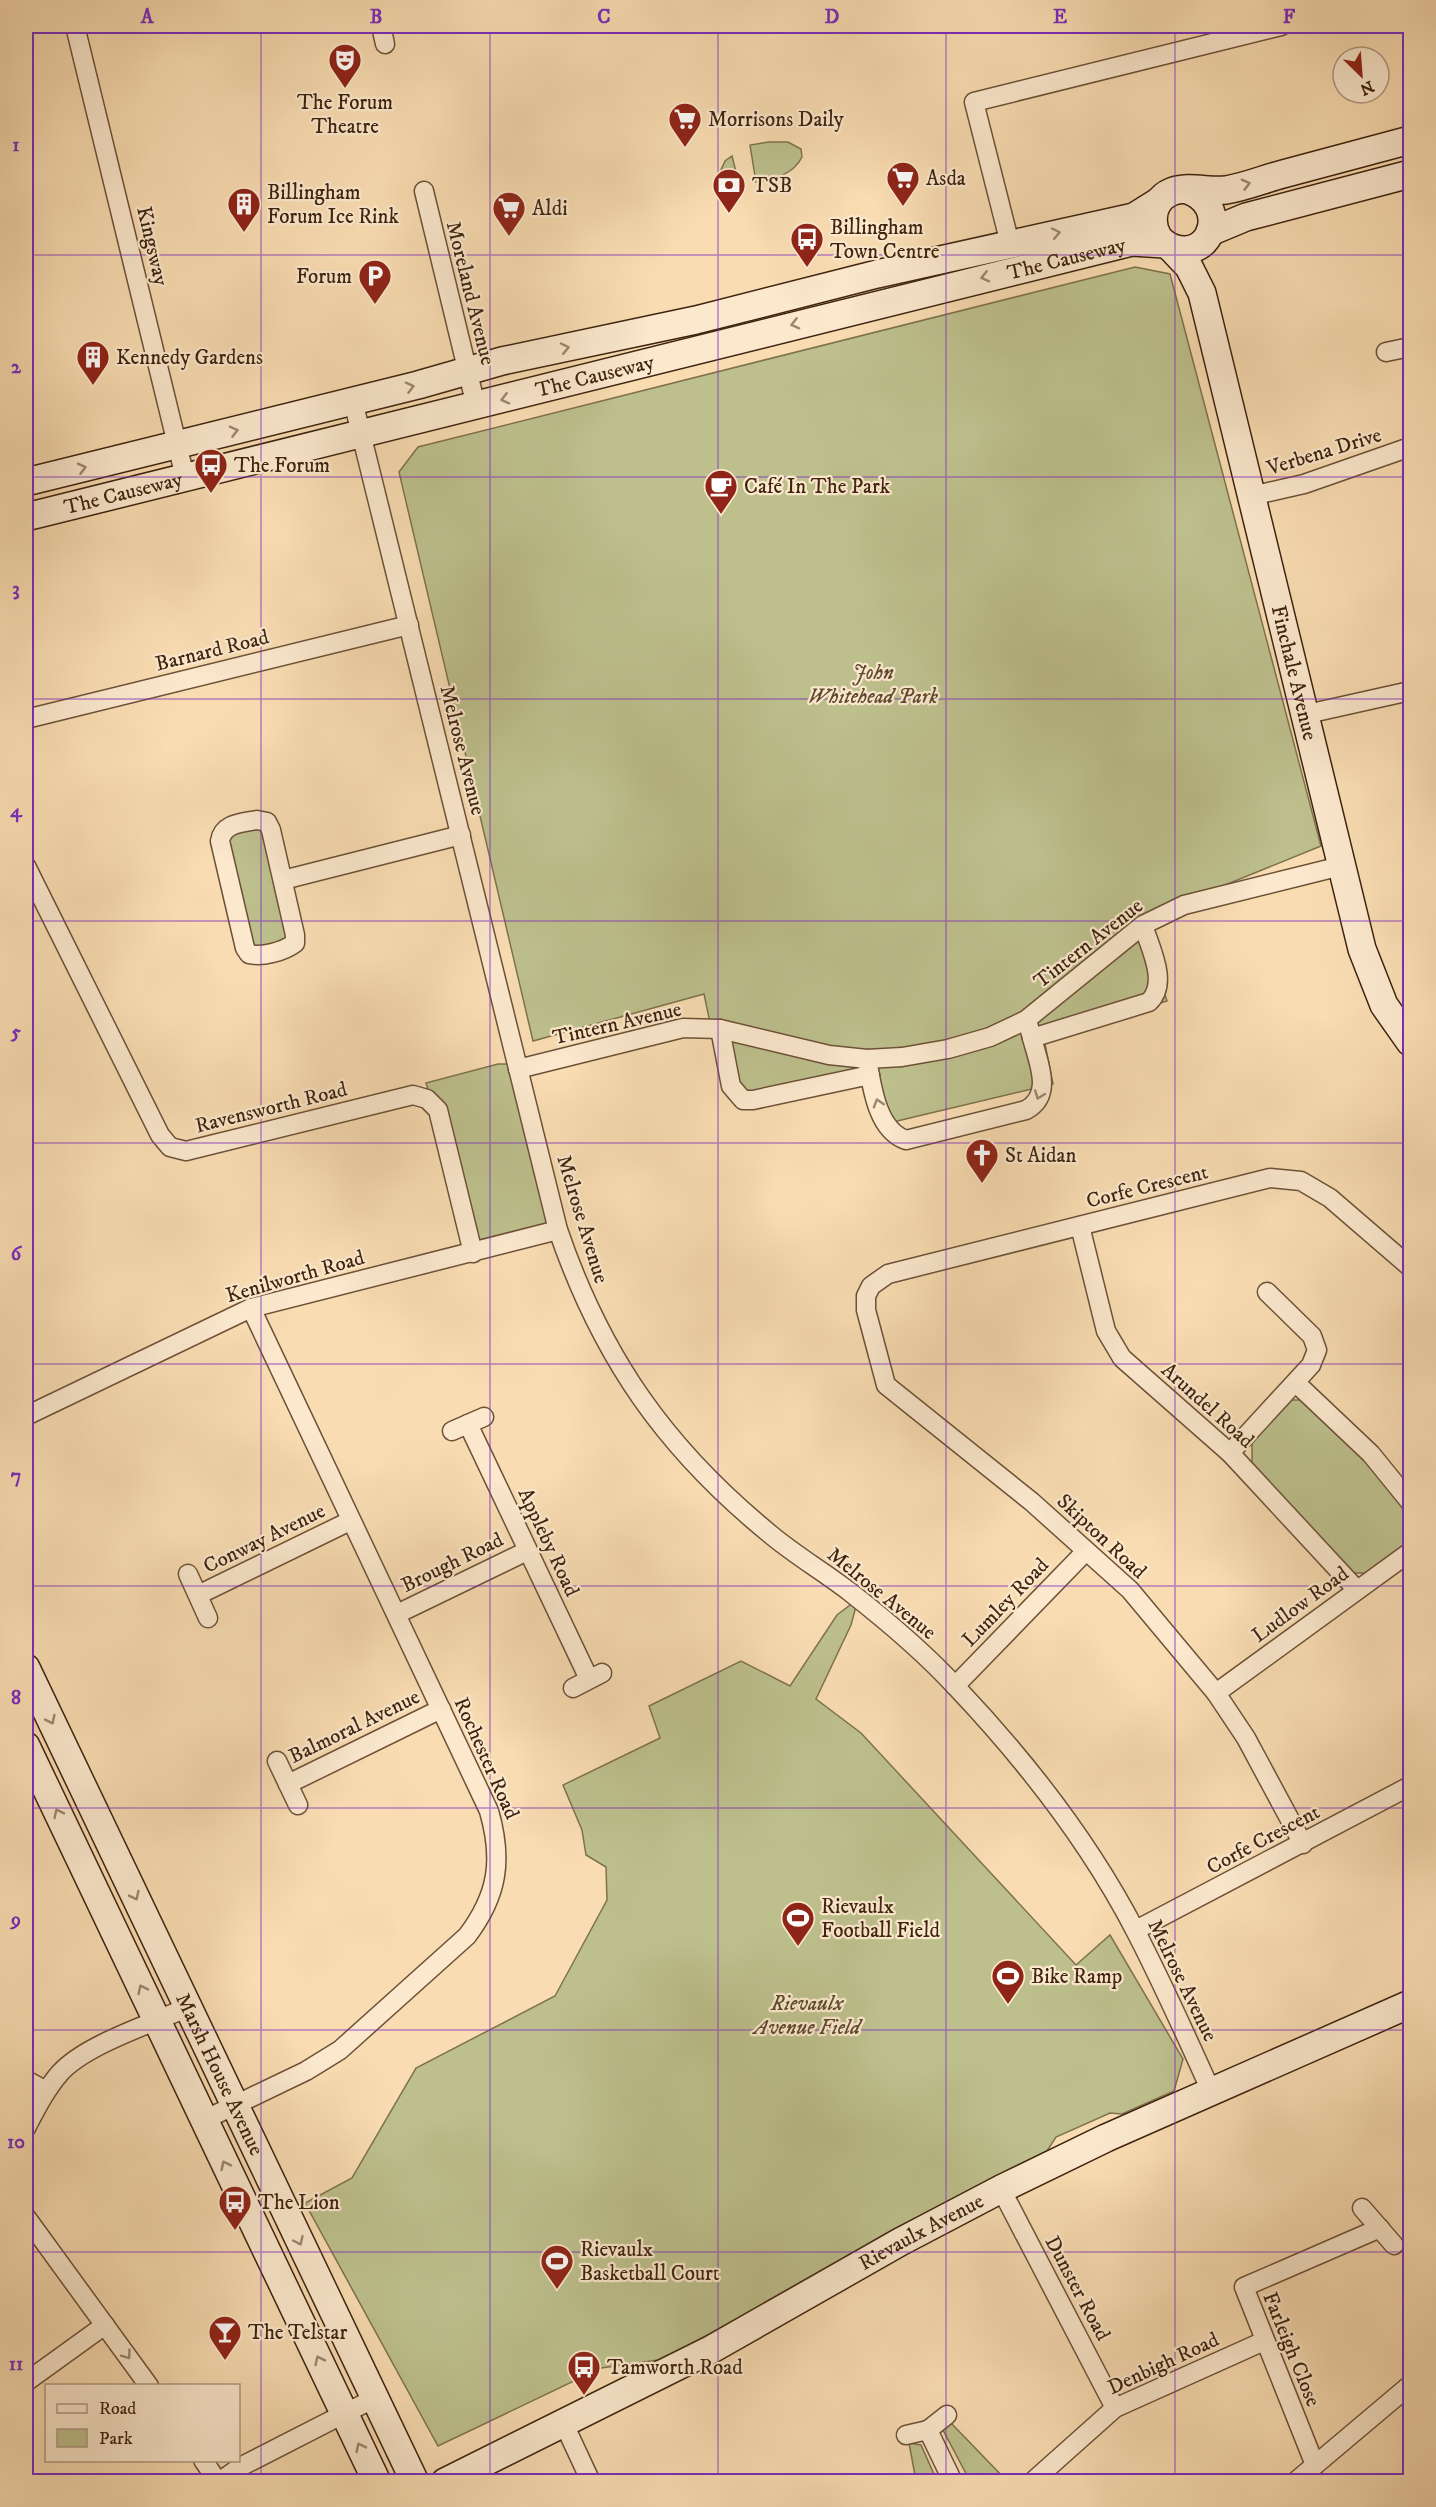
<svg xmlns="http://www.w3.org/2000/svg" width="1436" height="2507" font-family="'IM FELL DW Pica',serif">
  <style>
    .green { fill: #bdc08d; stroke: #7e724e; stroke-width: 1.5 }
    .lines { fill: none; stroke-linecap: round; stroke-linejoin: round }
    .street-casing { stroke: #6d5137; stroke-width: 21 }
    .secondary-casing { stroke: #3e230e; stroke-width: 30 }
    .street { stroke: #fbe8cd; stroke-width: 18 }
    .secondary { stroke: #fbe8cd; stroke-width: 27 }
    .oneway { stroke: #9c866e }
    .grid { fill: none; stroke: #7b2cbf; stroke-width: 1.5; stroke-opacity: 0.55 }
    .labels { text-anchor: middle; stroke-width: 4.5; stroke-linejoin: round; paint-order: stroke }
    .poi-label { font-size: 21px; fill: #3e230e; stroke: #fbe8cd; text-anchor: start }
    .street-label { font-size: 21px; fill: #3e230e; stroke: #fbe8cd }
    .park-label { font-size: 21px; font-style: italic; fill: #5e4a2e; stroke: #fbe8cd }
    .neatline { fill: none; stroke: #7b2cbf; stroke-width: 2 }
    .grid-label { font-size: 20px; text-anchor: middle; font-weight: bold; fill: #7b2cbf }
  </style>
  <rect width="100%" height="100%" fill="#f9dcb2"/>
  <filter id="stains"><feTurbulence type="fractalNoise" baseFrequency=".00333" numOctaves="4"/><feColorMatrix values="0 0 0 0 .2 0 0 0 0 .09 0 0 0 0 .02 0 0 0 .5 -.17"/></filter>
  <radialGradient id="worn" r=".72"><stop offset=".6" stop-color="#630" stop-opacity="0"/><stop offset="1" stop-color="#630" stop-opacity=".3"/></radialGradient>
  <!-- green -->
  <g class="green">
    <path d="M769,142H788L801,149L802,157C793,175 774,179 756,182L750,145Z"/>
    <polygon points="732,156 739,184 727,179 721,170 725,161"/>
    <polygon points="1135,267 1170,274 1321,846 1146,917 1143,925 1167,1001 1044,1039 1053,1084 876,1126 863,1082 737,1104 715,1046 704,994 533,1041 399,472 418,447"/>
    <polygon points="269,825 295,943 249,953 222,832"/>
    <polygon points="498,1064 509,1064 552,1226 478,1246 426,1083"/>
    <polygon points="1287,1400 1305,1400 1360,1453 1410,1512 1410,1541 1368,1573 1353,1573 1252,1464 1252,1438"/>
    <polygon points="858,1599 851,1625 816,1699 861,1733 1076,1965 1110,1935 1183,2059 1174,2091 1122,2114 1110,2113 1056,2137 1047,2151 894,2229 665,2359 601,2368 438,2446 305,2203 352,2178 416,2068 555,1996 607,1900 606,1867 586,1855 582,1830 563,1785 660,1738 649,1706 741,1661 790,1686 837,1615"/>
    <polygon points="950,2422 1007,2481 970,2481 943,2430"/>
    <polygon points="909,2443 921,2445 937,2481 916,2481"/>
  </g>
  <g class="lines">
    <defs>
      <g id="street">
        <polyline points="75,26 185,477"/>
        <polyline points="381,26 385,44"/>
        <polyline points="424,191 476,406"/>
        <polyline points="1010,244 974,102 1281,26"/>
        <polyline points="1386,352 1410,347"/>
        <path d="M353,401L558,1230C602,1358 665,1448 770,1534C795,1555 824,1572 850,1592C887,1621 925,1653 957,1688C1026,1761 1089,1841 1136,1932C1163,1984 1187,2038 1211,2091"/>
        <polyline points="1251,496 1304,484 1410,447"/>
        <polyline points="1307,714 1410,691"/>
        <polyline points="26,719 409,625"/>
        <path d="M257,820L267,822L271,830L295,935V943C283,952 262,957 249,954L245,948L220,841C223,823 241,823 257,820Z"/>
        <polyline points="26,866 160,1135 170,1147 186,1151 413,1095 427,1099 438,1110 473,1253"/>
        <polyline points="283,880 461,835"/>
        <path d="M1029,1027L1032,1038L1149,1002C1169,983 1150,948 1143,925"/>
        <polyline points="720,1029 731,1086 743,1100 753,1100 870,1075"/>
        <path d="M867,1059C872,1087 877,1130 906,1140L1026,1110C1054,1095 1038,1062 1032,1038"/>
        <polyline points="518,1069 683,1028 720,1029 829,1055 867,1059 902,1057 948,1049 990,1037 1026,1020 1143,925 1184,905 1341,866"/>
        <polyline points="1080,1226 1106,1331 1122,1358 1230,1453 1357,1590"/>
        <polyline points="1296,1383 1371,1454 1410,1502"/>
        <polyline points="26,1416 251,1308 558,1230"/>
        <polyline points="468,1424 589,1679"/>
        <polyline points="452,1431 484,1417"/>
        <polyline points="1230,1453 1311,1365 1317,1350 1312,1336 1267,1292"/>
        <polyline points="188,1574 208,1618"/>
        <polyline points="198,1595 350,1521"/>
        <polyline points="397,1614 527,1551"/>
        <polyline points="955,1686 1086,1551"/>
        <polyline points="573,1688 602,1673"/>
        <polyline points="1216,1693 1410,1552"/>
        <polyline points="277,1761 298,1805"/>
        <polyline points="288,1784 441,1709"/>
        <polyline points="1303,1844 1246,1738 1216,1693 1130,1590 1032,1502 886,1385 866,1310 866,1296 871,1286 888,1274 1270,1178 1301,1181 1330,1198 1410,1267"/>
        <polyline points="1136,1930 1410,1786"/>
        <polyline points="26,2080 46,2091"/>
        <path d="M204,2120L306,2071L340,2050L467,1936C498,1895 503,1860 489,1811L251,1308"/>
        <path d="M26,2128C36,2109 46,2089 60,2073C86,2044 152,2024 188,2007"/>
        <polyline points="1001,2189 1115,2408"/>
        <polyline points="1362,2208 1394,2245"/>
        <polyline points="26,2217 149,2386"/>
        <polyline points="26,2382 105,2325"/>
        <polyline points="947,2415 928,2430 953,2482"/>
        <polyline points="564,2424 591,2482"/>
        <polyline points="906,2435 928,2430"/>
        <polyline points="203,2460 218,2482"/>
        <polyline points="1315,2465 1244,2287 1380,2228"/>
        <polyline points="219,2482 240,2467 375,2398"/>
        <polyline points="1032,2482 1115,2408 1264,2341"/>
        <polyline points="1295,2482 1410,2385"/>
      </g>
      <g id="secondary">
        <path d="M1188,190C1230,205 1212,261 1173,248C1147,239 1147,202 1171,192C1188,185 1209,192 1226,190C1245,187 1264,179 1283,174C1325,163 1368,151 1410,140"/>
        <polyline points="1210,232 1246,217 1410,174"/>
        <path id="s1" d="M1171,248L1189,267L1202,293L1362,949L1384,1005L1410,1042"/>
        <polyline points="26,482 418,385 502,361 696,320 877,274 1134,217 1158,202"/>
        <path id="s2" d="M26,517L1132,242L1165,244"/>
        <path id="s3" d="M26,1668L415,2482"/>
        <polyline points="26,1746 377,2482"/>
        <path id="s4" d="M445,2482L712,2349L900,2242L1001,2189L1106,2138L1410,2004"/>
      </g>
    </defs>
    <!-- street casing -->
    <use href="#street" class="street-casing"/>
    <!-- secondary casing -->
    <use href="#secondary" class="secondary-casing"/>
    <!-- street -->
    <use href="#street" class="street"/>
    <!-- secondary -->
    <use href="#secondary" class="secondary"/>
  </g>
  <!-- one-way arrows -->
  <defs><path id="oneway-chevron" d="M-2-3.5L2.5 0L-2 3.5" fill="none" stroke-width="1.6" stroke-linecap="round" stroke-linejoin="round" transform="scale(1.5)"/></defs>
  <g class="oneway">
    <use href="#oneway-chevron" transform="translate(1246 184) rotate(-15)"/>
    <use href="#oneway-chevron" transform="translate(1056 233) rotate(-12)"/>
    <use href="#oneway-chevron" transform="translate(985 277) rotate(166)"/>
    <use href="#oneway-chevron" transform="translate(795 324) rotate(166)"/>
    <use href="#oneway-chevron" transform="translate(565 348) rotate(-12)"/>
    <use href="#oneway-chevron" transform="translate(410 387) rotate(-14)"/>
    <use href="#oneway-chevron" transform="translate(505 399) rotate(166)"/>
    <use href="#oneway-chevron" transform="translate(234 431) rotate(-14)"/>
    <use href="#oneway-chevron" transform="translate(82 468) rotate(-14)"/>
    <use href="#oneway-chevron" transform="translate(1039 1095) rotate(110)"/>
    <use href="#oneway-chevron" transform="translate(878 1103) rotate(-107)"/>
    <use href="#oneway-chevron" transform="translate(51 1720) rotate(64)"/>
    <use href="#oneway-chevron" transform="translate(58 1813) rotate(-116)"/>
    <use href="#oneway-chevron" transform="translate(135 1896) rotate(64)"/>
    <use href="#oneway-chevron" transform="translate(142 1989) rotate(-116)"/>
    <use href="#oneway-chevron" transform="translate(225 2165) rotate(-116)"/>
    <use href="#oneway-chevron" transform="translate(299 2241) rotate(65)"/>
    <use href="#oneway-chevron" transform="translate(127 2355) rotate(54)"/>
    <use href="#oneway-chevron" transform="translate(319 2360) rotate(-116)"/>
    <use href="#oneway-chevron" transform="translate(360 2447) rotate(-116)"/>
  </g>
  <!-- grid -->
  <path class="grid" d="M261,26V2482M490,26V2482M718,26V2482M946,26V2482M1175,26V2482M26,255H1410M26,477H1410M26,699H1410M26,921H1410M26,1143H1410M26,1364H1410M26,1586H1410M26,1808H1410M26,2030H1410M26,2252H1410"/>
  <!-- icons -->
  <defs>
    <symbol id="theatre-pin" viewBox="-11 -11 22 30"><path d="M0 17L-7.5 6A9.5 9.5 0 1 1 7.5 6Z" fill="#8f2418" stroke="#fbe8cd"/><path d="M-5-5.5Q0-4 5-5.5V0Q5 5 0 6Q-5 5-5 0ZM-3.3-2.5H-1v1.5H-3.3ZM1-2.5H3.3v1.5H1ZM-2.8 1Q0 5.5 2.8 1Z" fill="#fff"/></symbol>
    <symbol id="supermarket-pin" viewBox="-11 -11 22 30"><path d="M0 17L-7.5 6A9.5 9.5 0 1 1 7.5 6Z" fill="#8f2418" stroke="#fbe8cd"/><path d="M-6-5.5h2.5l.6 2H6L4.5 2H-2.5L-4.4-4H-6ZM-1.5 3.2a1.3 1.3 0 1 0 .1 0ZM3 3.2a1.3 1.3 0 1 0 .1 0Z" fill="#fff"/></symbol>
    <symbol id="bank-pin" viewBox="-11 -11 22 30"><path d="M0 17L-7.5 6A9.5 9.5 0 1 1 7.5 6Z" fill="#8f2418" stroke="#fbe8cd"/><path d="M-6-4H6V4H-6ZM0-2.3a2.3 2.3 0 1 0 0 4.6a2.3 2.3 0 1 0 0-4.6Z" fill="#fff"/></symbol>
    <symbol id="building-pin" viewBox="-11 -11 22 30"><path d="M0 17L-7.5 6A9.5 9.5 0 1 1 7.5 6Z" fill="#8f2418" stroke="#fbe8cd"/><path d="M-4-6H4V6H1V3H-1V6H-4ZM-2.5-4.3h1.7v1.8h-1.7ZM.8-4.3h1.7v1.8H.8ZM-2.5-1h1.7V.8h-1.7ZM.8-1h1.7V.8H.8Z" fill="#fff"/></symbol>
    <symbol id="bus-pin" viewBox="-11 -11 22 30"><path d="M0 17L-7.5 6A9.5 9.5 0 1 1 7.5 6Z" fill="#8f2418" stroke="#fbe8cd"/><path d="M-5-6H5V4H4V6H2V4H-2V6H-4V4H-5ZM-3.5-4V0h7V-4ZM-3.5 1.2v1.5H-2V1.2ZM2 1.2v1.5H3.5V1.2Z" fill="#fff"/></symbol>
    <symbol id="parking-pin" viewBox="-11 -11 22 30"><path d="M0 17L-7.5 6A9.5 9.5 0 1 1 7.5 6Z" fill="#8f2418" stroke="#fbe8cd"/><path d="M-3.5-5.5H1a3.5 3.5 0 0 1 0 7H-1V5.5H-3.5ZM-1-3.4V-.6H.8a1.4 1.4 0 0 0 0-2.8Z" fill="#fff"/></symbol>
    <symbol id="cafe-pin" viewBox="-11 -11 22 30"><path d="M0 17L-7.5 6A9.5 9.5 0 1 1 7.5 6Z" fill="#8f2418" stroke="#fbe8cd"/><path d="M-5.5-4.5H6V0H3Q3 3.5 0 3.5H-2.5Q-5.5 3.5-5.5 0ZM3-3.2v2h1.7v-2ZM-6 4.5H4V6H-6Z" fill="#fff"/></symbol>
    <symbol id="church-pin" viewBox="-11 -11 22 30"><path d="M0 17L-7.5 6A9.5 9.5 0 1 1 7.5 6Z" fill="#8f2418" stroke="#fbe8cd"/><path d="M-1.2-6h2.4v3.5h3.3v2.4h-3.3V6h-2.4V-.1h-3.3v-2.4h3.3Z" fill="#fff"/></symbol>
    <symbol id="stadium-pin" viewBox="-11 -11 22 30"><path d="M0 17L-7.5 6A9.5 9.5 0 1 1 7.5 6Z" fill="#8f2418" stroke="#fbe8cd"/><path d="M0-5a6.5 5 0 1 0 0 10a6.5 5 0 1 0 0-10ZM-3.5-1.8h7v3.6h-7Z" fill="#fff"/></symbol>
    <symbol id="bar-pin" viewBox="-11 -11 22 30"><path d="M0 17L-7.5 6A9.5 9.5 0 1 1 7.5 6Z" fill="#8f2418" stroke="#fbe8cd"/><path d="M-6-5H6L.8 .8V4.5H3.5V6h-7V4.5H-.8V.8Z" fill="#fff"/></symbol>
  </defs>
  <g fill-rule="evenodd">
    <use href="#theatre-pin" x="326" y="41" width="38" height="52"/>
    <use href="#supermarket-pin" x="666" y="100" width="38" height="52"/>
    <use href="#supermarket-pin" x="884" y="159" width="38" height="52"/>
    <use href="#bank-pin" x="710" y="166" width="38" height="52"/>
    <use href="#building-pin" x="225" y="185" width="38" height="52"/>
    <use href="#supermarket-pin" x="490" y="189" width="38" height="52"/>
    <use href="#bus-pin" x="788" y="220" width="38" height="52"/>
    <use href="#parking-pin" x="356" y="257" width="38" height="52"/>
    <use href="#building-pin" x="74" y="338" width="38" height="52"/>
    <use href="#bus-pin" x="192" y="446" width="38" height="52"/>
    <use href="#cafe-pin" x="702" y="467" width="38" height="52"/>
    <use href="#church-pin" x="963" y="1136" width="38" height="52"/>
    <use href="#stadium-pin" x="779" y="1899" width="38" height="52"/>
    <use href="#stadium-pin" x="989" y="1957" width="38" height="52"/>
    <use href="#bus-pin" x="216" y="2183" width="38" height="52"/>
    <use href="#stadium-pin" x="538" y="2242" width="38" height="52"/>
    <use href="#bar-pin" x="206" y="2313" width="38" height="52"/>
    <use href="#bus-pin" x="565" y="2348" width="38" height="52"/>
  </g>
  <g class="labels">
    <!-- poi labels -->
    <g class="poi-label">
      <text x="345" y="109" text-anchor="middle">The Forum<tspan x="345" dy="24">Theatre</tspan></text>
      <text x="708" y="126">Morrisons Daily</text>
      <text x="926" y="185">Asda</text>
      <text x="752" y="192">TSB</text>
      <text x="267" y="199">Billingham<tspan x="267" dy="24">Forum Ice Rink</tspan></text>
      <text x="532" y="215">Aldi</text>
      <text x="830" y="234">Billingham<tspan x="830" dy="24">Town Centre</tspan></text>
      <text x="352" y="283" text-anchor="end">Forum</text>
      <text x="116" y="364">Kennedy Gardens</text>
      <text x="234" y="472">The Forum</text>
      <text x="744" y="493">Café In The Park</text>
      <text x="1005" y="1162">St Aidan</text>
      <text x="821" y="1913">Rievaulx<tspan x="821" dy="24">Football Field</tspan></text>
      <text x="1031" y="1983">Bike Ramp</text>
      <text x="258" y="2209">The Lion</text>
      <text x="580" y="2256">Rievaulx<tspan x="580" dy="24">Basketball Court</tspan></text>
      <text x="248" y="2339">The Telstar</text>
      <text x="607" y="2374">Tamworth Road</text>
    </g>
    <!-- street labels -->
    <g class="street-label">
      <text transform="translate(153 246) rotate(77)" y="7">Kingsway</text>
      <text dy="7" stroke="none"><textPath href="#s2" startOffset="1072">The Causeway</textPath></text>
      <text transform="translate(471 293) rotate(76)" y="7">Moreland Avenue</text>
      <text dy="7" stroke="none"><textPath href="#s2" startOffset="586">The Causeway</textPath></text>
      <text transform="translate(1324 451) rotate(-17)" y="7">Verbena Drive</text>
      <text dy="7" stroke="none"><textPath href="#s2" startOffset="100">The Causeway</textPath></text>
      <text transform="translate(212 650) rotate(-14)" y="7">Barnard Road</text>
      <text dy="7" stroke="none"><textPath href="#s1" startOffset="446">Finchale Avenue</textPath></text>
      <text transform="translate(463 750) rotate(76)" y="7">Melrose Avenue</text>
      <text transform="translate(1088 943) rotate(-38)" y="7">Tintern Avenue</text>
      <text transform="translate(617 1023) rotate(-13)" y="7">Tintern Avenue</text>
      <text transform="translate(271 1107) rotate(-14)" y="7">Ravensworth Road</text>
      <text transform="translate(1147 1186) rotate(-14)" y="7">Corfe Crescent</text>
      <text transform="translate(583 1219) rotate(73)" y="7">Melrose Avenue</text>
      <text transform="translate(295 1276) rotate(-16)" y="7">Kenilworth Road</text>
      <text transform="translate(1208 1405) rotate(42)" y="7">Arundel Road</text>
      <text transform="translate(1102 1536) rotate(43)" y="7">Skipton Road</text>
      <text transform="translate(264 1538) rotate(-26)" y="7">Conway Avenue</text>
      <text transform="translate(549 1542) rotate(65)" y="7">Appleby Road</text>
      <text transform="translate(452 1562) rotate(-26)" y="7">Brough Road</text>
      <text transform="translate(882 1593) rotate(39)" y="7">Melrose Avenue</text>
      <text transform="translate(1005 1602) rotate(-46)" y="7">Lumley Road</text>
      <text transform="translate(1300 1604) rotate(-36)" y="7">Ludlow Road</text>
      <text transform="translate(354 1726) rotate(-26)" y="7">Balmoral Avenue</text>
      <text transform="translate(487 1758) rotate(66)" y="7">Rochester Road</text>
      <text transform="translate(1263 1839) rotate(-28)" y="7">Corfe Crescent</text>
      <text transform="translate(1183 1980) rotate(64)" y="7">Melrose Avenue</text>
      <text dy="7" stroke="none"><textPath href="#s3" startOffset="450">Marsh House Avenue</textPath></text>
      <text dy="7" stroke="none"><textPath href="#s4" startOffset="538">Rievaulx Avenue</textPath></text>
      <text transform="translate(1078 2288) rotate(62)" y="7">Dunster Road</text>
      <text transform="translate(1292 2349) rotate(68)" y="7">Farleigh Close</text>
      <text transform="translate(1163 2363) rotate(-25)" y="7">Denbigh Road</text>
    </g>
    <!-- park labels -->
    <g class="park-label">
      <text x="873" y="679">John<tspan x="873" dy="24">Whitehead Park</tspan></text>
      <text x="807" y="2010">Rievaulx<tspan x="807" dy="24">Avenue Field</tspan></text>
    </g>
  </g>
  <!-- margin -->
  <rect width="1436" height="2507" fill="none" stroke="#f9dcb2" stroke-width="66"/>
  <!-- legend -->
  <rect x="45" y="2384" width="195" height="78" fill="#fbe8cd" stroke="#af9981" stroke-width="1.5"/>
  <rect x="57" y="2404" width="30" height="9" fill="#fbe8cd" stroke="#af9981" stroke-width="1.5"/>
  <text x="99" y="2414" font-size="18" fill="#3e230e">Road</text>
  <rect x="57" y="2429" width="30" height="18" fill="#bdc08d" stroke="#af9981" stroke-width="1.5"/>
  <text x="99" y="2444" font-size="18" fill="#3e230e">Park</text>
  <!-- north arrow -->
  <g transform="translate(1361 75) rotate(155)"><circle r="28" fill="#fbe8cd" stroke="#af9981" stroke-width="1.5"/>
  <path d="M0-4.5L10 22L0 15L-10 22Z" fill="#8f2418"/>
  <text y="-9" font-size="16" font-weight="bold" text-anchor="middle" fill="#3e230e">N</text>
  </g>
  <rect x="33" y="33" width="1370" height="2441" class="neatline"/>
  <g class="grid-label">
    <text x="147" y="23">A</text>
    <text x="376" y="23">B</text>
    <text x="604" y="23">C</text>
    <text x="832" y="23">D</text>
    <text x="1060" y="23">E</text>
    <text x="1289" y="23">F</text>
    <text x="16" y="151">1</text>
    <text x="16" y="373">2</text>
    <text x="16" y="595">3</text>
    <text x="16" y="817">4</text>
    <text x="16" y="1038">5</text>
    <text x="16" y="1260">6</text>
    <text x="16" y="1482">7</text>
    <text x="16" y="1704">8</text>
    <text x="16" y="1926">9</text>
    <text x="16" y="2148">10</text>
    <text x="16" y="2370">11</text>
  </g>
  <rect width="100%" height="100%" filter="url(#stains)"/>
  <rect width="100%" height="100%" fill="url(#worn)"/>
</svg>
